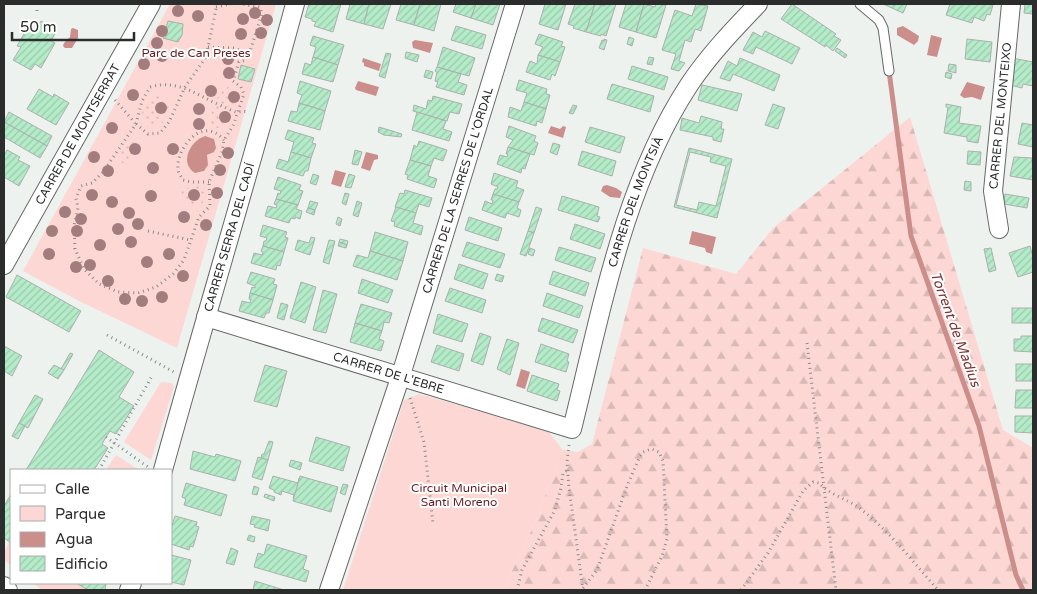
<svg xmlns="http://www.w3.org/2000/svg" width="1037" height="594" font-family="'Varela Round',sans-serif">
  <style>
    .green { fill: #fcd7d4; fill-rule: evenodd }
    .forest { fill: url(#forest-firs) }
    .garden { fill: url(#garden-dots) }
    .water { fill: #cb8e8b }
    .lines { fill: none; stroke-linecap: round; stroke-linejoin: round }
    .stream { stroke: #cb8e8b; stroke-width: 5 }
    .building { fill: url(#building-hatch); stroke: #abb0ad; fill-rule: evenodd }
    .service-casing { stroke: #666a67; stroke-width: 11 }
    .minor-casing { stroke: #666a67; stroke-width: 20 }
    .path { stroke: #8a8d8b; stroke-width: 3; stroke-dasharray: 1 4; stroke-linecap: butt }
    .service { stroke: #fff; stroke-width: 9 }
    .minor { stroke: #fff; stroke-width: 18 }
    .tree { fill: #a37c7d }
    .labels { text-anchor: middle; stroke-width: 4; stroke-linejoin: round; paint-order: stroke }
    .park-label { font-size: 12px; fill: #651c1f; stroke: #fff }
    .street-label { font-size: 12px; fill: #2b2d2c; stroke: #fff }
    .water-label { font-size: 14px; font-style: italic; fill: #803434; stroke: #fff }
  </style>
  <defs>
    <pattern id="forest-firs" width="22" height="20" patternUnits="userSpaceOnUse" patternTransform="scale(1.25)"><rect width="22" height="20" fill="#fcd7d4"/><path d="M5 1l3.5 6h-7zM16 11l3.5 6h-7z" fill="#d8b9b6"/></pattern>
    <pattern id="garden-dots" width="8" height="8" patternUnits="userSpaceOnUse" patternTransform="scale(1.25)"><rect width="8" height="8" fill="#fcd7d4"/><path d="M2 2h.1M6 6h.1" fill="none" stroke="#d8b9b6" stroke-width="1.8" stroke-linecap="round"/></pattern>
    <pattern id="building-hatch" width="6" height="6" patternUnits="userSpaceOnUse" patternTransform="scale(1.25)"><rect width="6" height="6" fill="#b4ebc8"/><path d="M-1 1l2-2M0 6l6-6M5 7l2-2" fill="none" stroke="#9bcaac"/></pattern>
  </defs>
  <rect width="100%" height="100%" fill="#eef2ef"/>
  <!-- green -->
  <g class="green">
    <path d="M170,4H276L177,348L79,301L23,271ZM242,65L255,69L251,82L238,78ZM147,100L170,106L166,120L144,122L143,109ZM216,105L228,121L221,128L210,117ZM212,153L206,156C208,164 208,171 199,173L190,169L187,158Z"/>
    <polygon points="161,382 172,383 174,387 151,460 124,442"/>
    <polygon points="419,394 548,431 563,450 534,525 503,590 343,590 404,400"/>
    <polygon points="116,455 139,470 110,470 107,468"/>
    <polygon points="9,542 11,543 11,566 4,560 4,553"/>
    <polygon points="33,583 76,583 88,590 42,590"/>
  </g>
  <!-- forest -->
  <polygon class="forest" points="910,117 1003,430 1033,448 1033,590 503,590 534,525 563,450 578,452 592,444 643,248 736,274 773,228"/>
  <!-- garden -->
  <g class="garden">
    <path d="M229,86C244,88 242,101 233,110L222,104L217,98L222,92Z"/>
    <path d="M154,96H165C177,109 163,132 146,126C139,114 142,102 154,96Z"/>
    <path d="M216,105L229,111L232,115C227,124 224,129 213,128L209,122L212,112Z"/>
    <path d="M134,142L138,143C144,154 132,162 122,163L119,160L124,146Z"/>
    <path d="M195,184C210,187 211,202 196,206L184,201L181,197L182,191Z"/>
  </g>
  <!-- water -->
  <g class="water">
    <polygon points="903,26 919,36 918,41 914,45 897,35 897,28"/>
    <polygon points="73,28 78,30 78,38 72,48 65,48 63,46 64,43 70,37 71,29"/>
    <polygon points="931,35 942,38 937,57 927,55"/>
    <polygon points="415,40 433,43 430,53 413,48 412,42"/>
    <polygon points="363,58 381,64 379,71 364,66 364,63 362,62"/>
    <polygon points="358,81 379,87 376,96 356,90 355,88"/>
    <polygon points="967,82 985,87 981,100 972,97 964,98 960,95"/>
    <polygon points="551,126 560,129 563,126 566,127 563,138 548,133"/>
    <path d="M205,136L214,139L216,148L214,152L207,155L208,165L204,171L195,173C179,163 190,141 205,136Z"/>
    <polygon points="366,152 378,155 378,159 374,160 370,171 361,168"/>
    <polygon points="335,170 346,173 341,187 331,184"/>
    <polygon points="607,185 616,188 622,192 620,198 610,197 601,191 603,186"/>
    <polygon points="692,231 716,237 712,254 706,252 705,248 689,244"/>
    <polygon points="521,369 530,372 525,389 516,386"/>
  </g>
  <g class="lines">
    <!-- stream -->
    <polyline class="stream" points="889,71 911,236 979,426 1016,575 1023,590"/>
  </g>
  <!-- building -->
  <g class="building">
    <polygon points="309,4 341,4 333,32 314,26 316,22 312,21 312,19 305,17"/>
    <polygon points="350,4 369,4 364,24 346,19"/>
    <polygon points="369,4 391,4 383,29 364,24"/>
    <polygon points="401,4 420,4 414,25 396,20"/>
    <polygon points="420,4 441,4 434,31 414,25"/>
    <polygon points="456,4 476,4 471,18 453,12"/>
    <polygon points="476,4 500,4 493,25 471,18"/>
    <polygon points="545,4 566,4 558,30 539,24"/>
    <polygon points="575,4 595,4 586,32 573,28 574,26 568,24"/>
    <polygon points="595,4 605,6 605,4 616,4 606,36 601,34 601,36 586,32"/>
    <polygon points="626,4 644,4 636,32 619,27"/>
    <polygon points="644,4 655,7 656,4 666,5 656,38 636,32"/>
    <polygon points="696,4 708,6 701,31 695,29 691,42 685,40 679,61 685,63 679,71 671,69 676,54 662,50 675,10 692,16"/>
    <polygon points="792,4 836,34 834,36 841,40 833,51 826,45 825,47 781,19"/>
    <polygon points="883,4 907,4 903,13"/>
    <polygon points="950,4 990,4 993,5 990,15 987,14 984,21 974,17 972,23 946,15"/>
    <polygon points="1025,4 1033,4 1033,14 1024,13"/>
    <polygon points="41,21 57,30 51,41 55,43 41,68 35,64 31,70 13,60 21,47 17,46 28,27 35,31"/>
    <polygon points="168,21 183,24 182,35 178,42 163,38"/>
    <polygon points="456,26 486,35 482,49 451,40"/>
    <polygon points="765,31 800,48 792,64 756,47 753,54 743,50 753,32 762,37"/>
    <polygon points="539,34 563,42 561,46 565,47 560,62 538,55 543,47 535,44"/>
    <polygon points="313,36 344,45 338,65 313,57 316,47 310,45"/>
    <polygon points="629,37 634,39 632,46 627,44"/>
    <polygon points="604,39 607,40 604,50 599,48 602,40 604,41"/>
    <polygon points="967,39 992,42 990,62 965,59"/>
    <polygon points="443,47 475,58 469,76 437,67"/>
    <polygon points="837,48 847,55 845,58 835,51"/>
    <polygon points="406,52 419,55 417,62 405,58"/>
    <polygon points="386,53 391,54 385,78 379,76"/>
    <polygon points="538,55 560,62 555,76 552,74 550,80 526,72 530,61 537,64"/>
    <polygon points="313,57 338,65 333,82 302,74 305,63 311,65"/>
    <polygon points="649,57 654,58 652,65 647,64"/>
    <polygon points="740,58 780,75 774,91 733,74 730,81 720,78 728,61 737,66"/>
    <polygon points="1012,58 1033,62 1033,86 1023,84 1022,88 1010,85"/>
    <polygon points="949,64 956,65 956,73 948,71"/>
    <polygon points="241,65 255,69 251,82 238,79"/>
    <polygon points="632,66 668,77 664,90 628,79"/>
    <polygon points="437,67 461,74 458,82 467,85 464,95 436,87 438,82 435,81 437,72 435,71"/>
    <polygon points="426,70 433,72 431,79 424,77"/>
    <polygon points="946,72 952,74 951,79 945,77"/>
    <polygon points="519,80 547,89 546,94 550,95 546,109 524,102 527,93 516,90"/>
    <polygon points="300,81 331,91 325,111 299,103 302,95 297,93"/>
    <polygon points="612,84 654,96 650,112 607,99"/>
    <polygon points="702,85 742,94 737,111 698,100"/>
    <polygon points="39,89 53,97 54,94 69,103 56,125 27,109"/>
    <polygon points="433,96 462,104 459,114 450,112 447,121 413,111 414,105 426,109 428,100 432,101"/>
    <polygon points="524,102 546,109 542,123 537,121 536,126 508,117 510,107 521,111"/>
    <polygon points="299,103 325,111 320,130 288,121 291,111 297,112"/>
    <polygon points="773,104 785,108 778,129 765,125"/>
    <polygon points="946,104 961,107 959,123 981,126 978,143 967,141 967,137 944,133 948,108 946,107"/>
    <polygon points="573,105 577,106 573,114 569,113"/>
    <polygon points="9,112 52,136 47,146 4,122"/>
    <polygon points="417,112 446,121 443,129 452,132 449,141 412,130"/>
    <polygon points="701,116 722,122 721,129 724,129 721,142 713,140 713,137 680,130 682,118 699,123"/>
    <polygon points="4,122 47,146 40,158 4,137"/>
    <polygon points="1022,123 1033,125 1033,147 1018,144"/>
    <polygon points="509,126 536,136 534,141 538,143 534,155 508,147 513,140 506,137"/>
    <polygon points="379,127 402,134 401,137 384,135 378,132"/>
    <polygon points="590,127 625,137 620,153 585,142"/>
    <polygon points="288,130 314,138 312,143 316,144 311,158 291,152 294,142 285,139"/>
    <polygon points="419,141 447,150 443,161 434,158 431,166 410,160 414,145 417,147"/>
    <polygon points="553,143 560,145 557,155 550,152"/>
    <polygon points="508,147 530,154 525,169 522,168 521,173 497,164 500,155 507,157 508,154 506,154"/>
    <path d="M689,148L732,159L717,218L674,207ZM690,152L711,157L710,162L726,166L716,206L699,202L697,210L676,205Z"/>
    <polygon points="7,150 20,157 18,160 30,166 19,186 4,177 4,156"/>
    <polygon points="355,150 362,152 358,165 352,164"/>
    <polygon points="582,151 616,161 612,176 578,165"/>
    <polygon points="968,151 981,152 980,165 967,164"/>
    <polygon points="291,152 311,158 308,171 305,171 303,176 276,168 279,159 288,162"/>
    <polygon points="1014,157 1032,158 1033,180 1010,176"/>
    <polygon points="410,160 431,166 428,176 437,179 434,188 407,179 408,175 405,174"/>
    <polygon points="494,173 518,181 516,187 524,190 519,202 493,194 495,189 497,189 498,187 491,184"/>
    <polygon points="313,174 319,176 316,185 310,183"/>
    <polygon points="349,174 355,176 351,188 345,187"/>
    <polygon points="278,177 301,185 299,190 303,191 298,205 276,199 278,193 280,194 281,191 274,189"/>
    <polygon points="965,181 971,182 971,191 964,190"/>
    <polygon points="405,190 432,198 429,207 419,204 416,213 395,207 400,193 404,194"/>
    <polygon points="345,193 349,194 346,205 342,203"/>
    <polygon points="493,194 519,202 517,208 521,210 519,217 507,213 505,218 482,210 485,201 492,204 493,200 491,200"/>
    <polygon points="1005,194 1029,198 1027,208 1004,204"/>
    <polygon points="562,196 599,207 597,216 600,217 598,222 558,210"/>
    <polygon points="276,199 298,205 296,209 302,211 300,219 295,217 295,219 291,218 289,223 265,216 268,206 276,208 277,205 274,204"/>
    <polygon points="310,201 318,203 315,210 308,208"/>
    <polygon points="357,201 362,203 358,217 353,215"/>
    <polygon points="396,207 416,213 413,223 423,226 421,235 394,226 395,222 391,221"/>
    <polygon points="536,207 542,209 534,233 528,231"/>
    <polygon points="308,208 315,210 314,215 306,212"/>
    <polygon points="338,217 342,219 340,226 336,224"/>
    <polygon points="469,217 502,228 498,241 465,230"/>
    <polygon points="575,224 605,234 600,249 570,239"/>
    <polygon points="263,225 287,232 285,237 288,238 284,252 263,246 264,241 266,241 267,238 260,236"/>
    <polygon points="528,231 534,233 526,256 520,254"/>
    <polygon points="375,232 408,242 403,261 370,251"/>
    <polygon points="311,237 315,238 310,255 295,250 298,240 309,243"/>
    <polygon points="340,239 348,241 347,245 339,242"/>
    <polygon points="329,240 335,241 329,264 323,262"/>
    <polygon points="339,242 347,245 346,248 338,246"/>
    <polygon points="467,242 505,254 500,268 462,256"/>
    <polygon points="263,246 284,252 280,266 277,265 276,270 251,263 254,253 262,255 263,252 261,251"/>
    <polygon points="1030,246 1033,257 1033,272 1018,277 1009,253"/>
    <polygon points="559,247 596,258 591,272 555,260"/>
    <polygon points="530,248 535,250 533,256 528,254"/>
    <polygon points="991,248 996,270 989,272 984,249"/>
    <polygon points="370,251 403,261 397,280 353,266 357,255 368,258"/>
    <polygon points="459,264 488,274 483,289 454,279"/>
    <polygon points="553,271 589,283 585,296 549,284"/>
    <polygon points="251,272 275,279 273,284 277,285 273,300 250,293 252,287 255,288 255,286 247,283"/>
    <polygon points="497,274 504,276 502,282 495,280"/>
    <polygon points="17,275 81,311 69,332 6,297"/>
    <polygon points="362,279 393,290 388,303 358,293"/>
    <polygon points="301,282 316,287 305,323 290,318"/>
    <polygon points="450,288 486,300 482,313 445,301"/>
    <polygon points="323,290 337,294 326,333 313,330"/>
    <polygon points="250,293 273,300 269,313 266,313 264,318 239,311 242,301 250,303 251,299 249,299"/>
    <polygon points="547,293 583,306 579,318 543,306"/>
    <polygon points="281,303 288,305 284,320 277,318"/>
    <polygon points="361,304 392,313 389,323 384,322 382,331 355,323"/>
    <rect x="1012" y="308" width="21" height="15"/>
    <polygon points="438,314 468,324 462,342 433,333"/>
    <polygon points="542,318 578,330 573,343 538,331"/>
    <polygon points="355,323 382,331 379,339 384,341 381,351 350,342"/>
    <polygon points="480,333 491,337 483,365 471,361"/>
    <polygon points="1021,336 1033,336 1033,352 1014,351 1014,339 1021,339"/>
    <polygon points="507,339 519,343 510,375 497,369"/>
    <polygon points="541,344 569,354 567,361 569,362 566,372 535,362"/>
    <polygon points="437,345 464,354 459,371 431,362"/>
    <polygon points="4,346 22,356 12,376 4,371"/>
    <polygon points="99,350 134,372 119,397 134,406 116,434 110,431 106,437 102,444 108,448 94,470 26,470"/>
    <polygon points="70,353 73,354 64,370 61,369"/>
    <rect x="1016" y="364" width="17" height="17"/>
    <polygon points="54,365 64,370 58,379 48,373"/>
    <polygon points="265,365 287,371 277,407 254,401"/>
    <polygon points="532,375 559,384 557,390 560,391 557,401 527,391"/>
    <polygon points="1016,390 1033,390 1033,408 1015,408"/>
    <polygon points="35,395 43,399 28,428 19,423"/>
    <polygon points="1015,416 1033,416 1033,433 1015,432"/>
    <polygon points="19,423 25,426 18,439 12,436"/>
    <polygon points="316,437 350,447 343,471 309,461"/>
    <polygon points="269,441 273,442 268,460 261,458 262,454 264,454"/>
    <polygon points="193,451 215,457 216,454 241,461 235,481 190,469"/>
    <polygon points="258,457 268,460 262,480 252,477"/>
    <polygon points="291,460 302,463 300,470 289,466"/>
    <polygon points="273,476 298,483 299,478 334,488 329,508 293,498 294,495 282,491 281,495 274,492 274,490 269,488"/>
    <polygon points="300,476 338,487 331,512 293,501"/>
    <polygon points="186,483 227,495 221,516 184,505 186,499 182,497"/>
    <polygon points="343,484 348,485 345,495 340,493"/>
    <polygon points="254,486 259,488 257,495 252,494"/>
    <polygon points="11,494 11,543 4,538 4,506"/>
    <polygon points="265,494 275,497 274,501 264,497"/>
    <polygon points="175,516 197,522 196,526 199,527 193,547 190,546 189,550 171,544 171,528"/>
    <polygon points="252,516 270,520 268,531 254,527 255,525 250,524"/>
    <polygon points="249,535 255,537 254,542 247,540"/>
    <polygon points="267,544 307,556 303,569 309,571 306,582 254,567 258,553 264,555"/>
    <polygon points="231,548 238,551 234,565 226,563"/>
    <polygon points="171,555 191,560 184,585 171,582"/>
    <polygon points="255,581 284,590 253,590"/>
    <polygon points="76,583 106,583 105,590 88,590"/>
  </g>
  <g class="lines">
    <defs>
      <polyline id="service" points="860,4 879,20 883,28 889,71"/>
      <g id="minor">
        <path id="s1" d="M999,229L993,191L1011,4"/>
        <path id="s2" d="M4,265L151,4"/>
        <path id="s3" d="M206,317L572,429C601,313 623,186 689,85C709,55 734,29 758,4"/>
        <path id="s4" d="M163,470C206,314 253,160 295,4"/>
        <polyline points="4,586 8,590"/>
        <polyline points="129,590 132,583"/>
        <path id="s5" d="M329,590L400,378L515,4"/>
      </g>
    </defs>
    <!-- service casing -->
    <use href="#service" class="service-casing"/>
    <!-- minor casing -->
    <use href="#minor" class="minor-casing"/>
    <!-- path -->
    <g class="path">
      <polyline points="217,4 206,57 185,87 169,122 160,133 148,134 136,124 103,172 92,183 81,186 76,198 78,208 74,226 75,249 84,269 99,284 118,292 138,293 156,287 173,274 184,260 199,217 210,206 209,182 222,152 224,140 233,126 244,94 241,87 233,81 239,62 246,60 249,54 262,14 260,7 241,4"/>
      <polyline points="216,7 231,4"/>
      <polyline points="37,10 37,12"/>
      <polyline points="208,47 234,48 249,54"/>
      <polyline points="115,100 135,123"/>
      <path d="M136,124L142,101L150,87C179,79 196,95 222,106C226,108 232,111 236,112C241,112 244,111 248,112"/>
      <path d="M209,182H191L183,180C181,176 178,173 178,169C176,153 193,128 210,131C216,132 220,136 224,140"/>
      <polyline points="148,231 190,240"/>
      <polyline points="107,335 174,372"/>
      <polyline points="807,343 836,590"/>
      <polyline points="410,398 424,442 433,524"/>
      <polyline points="106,437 148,467"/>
      <polyline points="569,445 567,462 569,488 583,590"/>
      <polyline points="99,470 152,376"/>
      <polyline points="583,588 597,570 627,486 640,456 643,452 651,449 659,452 663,461 667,539 662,556 645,590"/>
      <polyline points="517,590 522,570 555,510 561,488 563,473 568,470"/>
      <path d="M741,590L768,553L803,491L813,482L820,483C825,492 848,500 858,507C889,530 913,562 938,590"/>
    </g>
    <!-- service -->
    <use href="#service" class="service"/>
    <!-- minor -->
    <use href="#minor" class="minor"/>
  </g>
  <!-- trees -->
  <g class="tree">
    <circle cx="178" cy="11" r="6"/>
    <circle cx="255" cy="13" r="6"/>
    <circle cx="198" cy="16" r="6"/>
    <circle cx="243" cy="19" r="6"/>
    <circle cx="267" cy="20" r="6"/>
    <circle cx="162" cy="31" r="6"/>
    <circle cx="261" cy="33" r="6"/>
    <circle cx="241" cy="34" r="6"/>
    <circle cx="157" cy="43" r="6"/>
    <circle cx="162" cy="56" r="6"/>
    <circle cx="228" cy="59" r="6"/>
    <circle cx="144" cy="64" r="6"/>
    <circle cx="229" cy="73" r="6"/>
    <circle cx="211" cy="91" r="6"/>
    <circle cx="133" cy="95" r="6"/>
    <circle cx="234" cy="97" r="6"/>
    <circle cx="161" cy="108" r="6"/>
    <circle cx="199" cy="109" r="6"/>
    <circle cx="225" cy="117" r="6"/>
    <circle cx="199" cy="124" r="6"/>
    <circle cx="112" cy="128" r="6"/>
    <circle cx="135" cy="149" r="6"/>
    <circle cx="173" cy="149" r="6"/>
    <circle cx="228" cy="153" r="6"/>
    <circle cx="94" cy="157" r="6"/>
    <circle cx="153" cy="168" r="6"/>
    <circle cx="220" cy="170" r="6"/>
    <circle cx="108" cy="171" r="6"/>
    <circle cx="217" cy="193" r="6"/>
    <circle cx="92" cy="195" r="6"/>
    <circle cx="194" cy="195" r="6"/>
    <circle cx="151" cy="196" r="6"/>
    <circle cx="112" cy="202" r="6"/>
    <circle cx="65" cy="212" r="6"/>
    <circle cx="129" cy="213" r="6"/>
    <circle cx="184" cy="217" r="6"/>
    <circle cx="81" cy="219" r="6"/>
    <circle cx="138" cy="224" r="6"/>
    <circle cx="206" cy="225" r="6"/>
    <circle cx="118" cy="229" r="6"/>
    <circle cx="52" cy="231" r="6"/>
    <circle cx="77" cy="231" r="6"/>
    <circle cx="131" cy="242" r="6"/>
    <circle cx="100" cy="245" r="6"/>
    <circle cx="49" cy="254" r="6"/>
    <circle cx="169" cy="254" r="6"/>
    <circle cx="147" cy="262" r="6"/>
    <circle cx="90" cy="265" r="6"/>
    <circle cx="76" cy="267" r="6"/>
    <circle cx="183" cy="276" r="6"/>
    <circle cx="108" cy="281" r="6"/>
    <circle cx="162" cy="297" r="6"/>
    <circle cx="125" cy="299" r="6"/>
    <circle cx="142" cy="301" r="6"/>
  </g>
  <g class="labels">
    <!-- park labels -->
    <g class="park-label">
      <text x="196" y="57">Parc de Can Preses</text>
      <text x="459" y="492">Circuit Municipal<tspan x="459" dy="14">Santi Moreno</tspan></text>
    </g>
    <!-- street labels -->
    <g class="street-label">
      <text dy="4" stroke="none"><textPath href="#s1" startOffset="114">CARRER DEL MONTEIXO</textPath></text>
      <text dy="4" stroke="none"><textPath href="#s2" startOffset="150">CARRER DE MONTSERRAT</textPath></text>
      <text dy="4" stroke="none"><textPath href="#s5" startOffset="420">CARRER DE LA SERRES DE L'ORDAL</textPath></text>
      <text dy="4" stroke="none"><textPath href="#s3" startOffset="619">CARRER DEL MONTSIÀ</textPath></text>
      <text dy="4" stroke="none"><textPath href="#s4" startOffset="242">CARRER SERRA DEL CADÍ</textPath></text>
      <text dy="4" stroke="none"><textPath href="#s3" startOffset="191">CARRER DE L'EBRE</textPath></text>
    </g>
    <!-- water labels -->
    <g class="water-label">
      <text transform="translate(956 329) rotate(70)" y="5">Torrent de Madius</text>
    </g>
  </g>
  <!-- border -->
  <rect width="1037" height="594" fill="none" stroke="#2b2d2c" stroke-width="10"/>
  <!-- legend -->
  <rect x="10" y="469" width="162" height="115" fill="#ffffff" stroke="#aaabab"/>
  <rect x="20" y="485" width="25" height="8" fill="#ffffff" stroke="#aaabab"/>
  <text x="55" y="494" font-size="15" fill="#2b2d2c">Calle</text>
  <rect x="20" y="506" width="25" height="15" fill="#fcd7d4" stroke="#aaabab"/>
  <text x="55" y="519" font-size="15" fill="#2b2d2c">Parque</text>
  <rect x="20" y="532" width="25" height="15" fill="#cb8e8b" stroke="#aaabab"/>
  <text x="55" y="544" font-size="15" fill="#2b2d2c">Agua</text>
  <rect x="20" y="556" width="25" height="15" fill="url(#building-hatch)" stroke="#aaabab"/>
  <text x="55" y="569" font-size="15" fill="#2b2d2c">Edificio</text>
  <!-- scale -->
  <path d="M12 32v8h122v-8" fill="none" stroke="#2b2d2c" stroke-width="2.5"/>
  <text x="20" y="32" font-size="15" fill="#2b2d2c" stroke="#ffffff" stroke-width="4" paint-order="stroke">50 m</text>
</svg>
